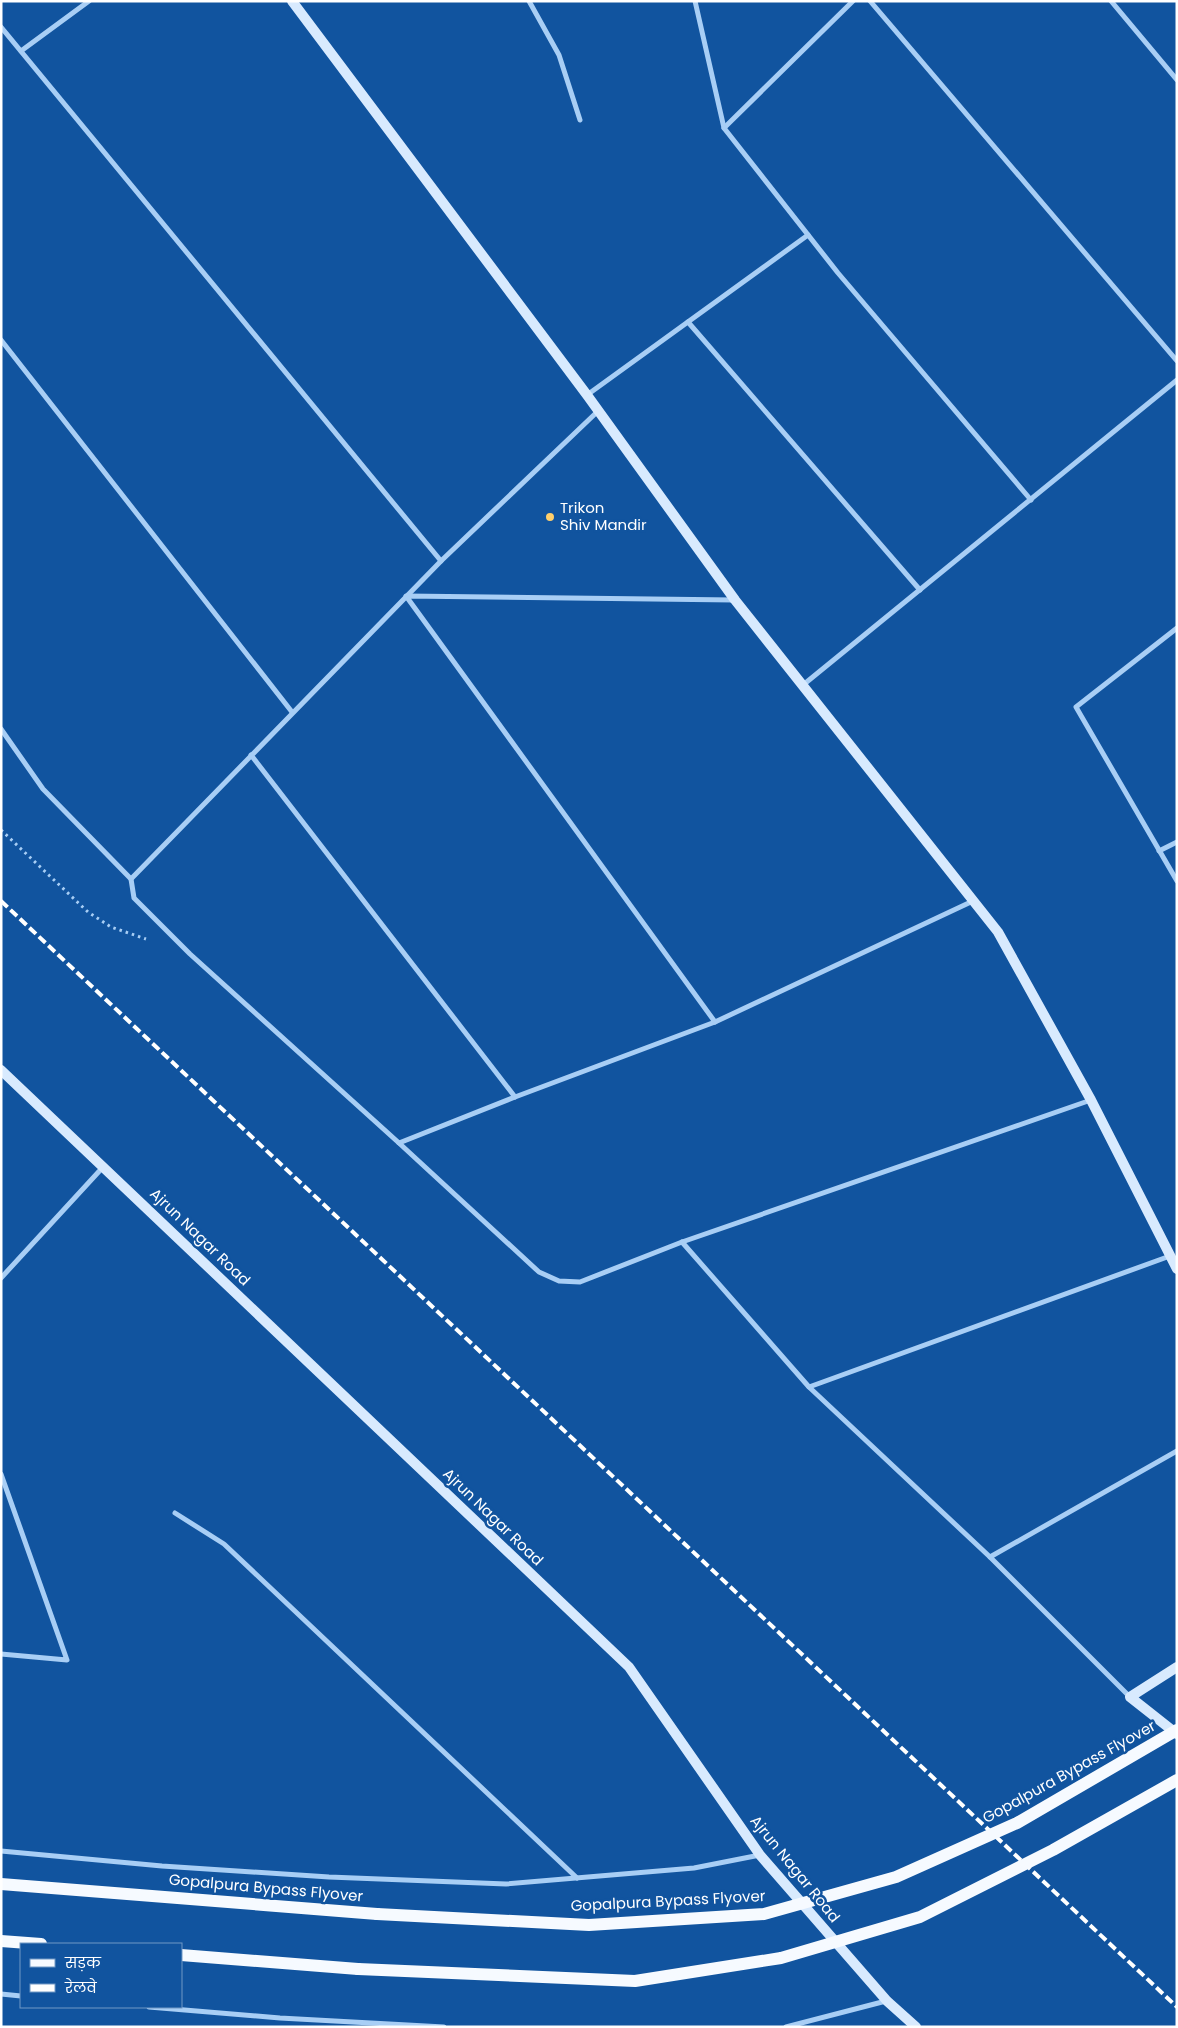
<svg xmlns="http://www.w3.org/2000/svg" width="1178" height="2028" font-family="Poppins,'Noto Sans Devanagari',sans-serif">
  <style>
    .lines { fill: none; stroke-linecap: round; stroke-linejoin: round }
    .path { stroke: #a8cef5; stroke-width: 3; stroke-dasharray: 2.5 4; stroke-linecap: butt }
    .street { stroke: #a8cef5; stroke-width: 5 }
    .secondary { stroke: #d8eafe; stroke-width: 10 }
    .primary { stroke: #f6faff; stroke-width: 12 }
    .rail { stroke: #fff; stroke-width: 4; stroke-dasharray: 9 4; stroke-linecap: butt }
    .primary-bridge { stroke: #f6faff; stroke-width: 12 }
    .poi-dot { fill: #ffcf6c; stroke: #11549f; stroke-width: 2 }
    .labels { text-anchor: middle; stroke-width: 5; stroke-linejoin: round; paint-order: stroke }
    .poi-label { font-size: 15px; fill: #fff; stroke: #11549f; text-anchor: start }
    .street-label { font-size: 15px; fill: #fff; stroke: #11549f }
  </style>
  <rect width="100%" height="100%" fill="#11549f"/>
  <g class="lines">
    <!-- path -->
    <polyline class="path" points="1,830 88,912 111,927 146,939"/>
    <!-- street -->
    <g class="street">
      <polyline points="529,1 559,55 580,120"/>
      <polyline points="695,1 724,128 838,273 1031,500"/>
      <polyline points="870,1 1177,361"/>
      <polyline points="1111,1 1177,80"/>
      <polyline points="1,27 441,561"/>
      <polyline points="21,51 89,1"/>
      <polyline points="724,128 853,1"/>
      <polyline points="688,322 920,590"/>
      <polyline points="1,340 292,712"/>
      <polyline points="587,395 808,235"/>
      <polyline points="597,412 441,561 131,879 134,898 190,954 399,1143 515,1097 715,1022 973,901"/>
      <polyline points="1177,628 1076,707 1177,881"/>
      <polyline points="803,685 1177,380"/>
      <polyline points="1,729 43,789 131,879"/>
      <polyline points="251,755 515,1097"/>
      <polyline points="1159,851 1177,842"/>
      <polyline points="715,1022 406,596 734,600"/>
      <polyline points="399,1143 539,1272 559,1281 580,1282 682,1242 1091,1100"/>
      <polyline points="682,1242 809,1387 990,1557 1130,1697"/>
      <polyline points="1,1278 104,1166"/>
      <polyline points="809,1387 1170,1256"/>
      <polyline points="1,1474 67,1660 1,1654"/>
      <polyline points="175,1513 224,1544 577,1878"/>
      <polyline points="990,1557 1177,1451"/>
      <polyline points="1,1851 162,1866 329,1877 506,1884 694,1868 760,1855"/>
      <polyline points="1,1994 21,1996"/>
      <polyline points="149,2007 280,2018 444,2027"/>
      <polyline points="786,2027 886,2001"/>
    </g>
    <!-- secondary -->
    <g class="secondary">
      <polyline points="292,1 587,395 735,600 998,932 1091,1100 1177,1269"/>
      <polyline points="1,1070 629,1667 760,1855 887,2001 916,2027"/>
      <polyline points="1177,1667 1130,1697 1177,1734"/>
    </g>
    <!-- primary -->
    <g class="primary">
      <polyline points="1,1884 377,1914"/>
      <polyline points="1,1941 41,1944"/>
      <polyline points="181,1955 358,1969"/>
    </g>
    <!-- rail -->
    <polyline class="rail" points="1,901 1177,2007"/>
    <!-- primary-bridge -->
    <g class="primary-bridge">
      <polyline points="377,1914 589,1925 764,1914 896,1877 1017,1823 1177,1730"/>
      <polyline points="358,1969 635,1981 781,1958 920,1917 1053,1850 1177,1780"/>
    </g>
  </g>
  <!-- markers -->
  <circle class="poi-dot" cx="550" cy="517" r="5"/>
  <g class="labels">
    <!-- poi labels -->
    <g class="poi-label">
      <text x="560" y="513">Trikon<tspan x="560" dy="17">Shiv Mandir</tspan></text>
    </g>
    <!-- street labels -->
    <g class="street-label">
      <text transform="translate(200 1237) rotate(44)" y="5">Ajrun Nagar Road</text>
      <text transform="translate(493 1517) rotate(44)" y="5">Ajrun Nagar Road</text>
      <text transform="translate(1069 1772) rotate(-29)" y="5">Gopalpura Bypass Flyover</text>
      <text transform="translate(795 1869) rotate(51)" y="5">Ajrun Nagar Road</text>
      <text transform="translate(266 1888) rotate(5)" y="5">Gopalpura Bypass Flyover</text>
      <text transform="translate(668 1901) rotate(-3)" y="5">Gopalpura Bypass Flyover</text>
    </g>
  </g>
  <!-- border -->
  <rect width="1178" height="2028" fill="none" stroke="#ffffff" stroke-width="5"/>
  <!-- legend -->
  <rect x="20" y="1943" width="162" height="65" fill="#11549f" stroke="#7098c5"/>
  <rect x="30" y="1959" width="25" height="8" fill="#f6faff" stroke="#7098c5"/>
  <text x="65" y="1968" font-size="15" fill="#ffffff">सड़क</text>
  <rect x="30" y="1984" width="25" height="8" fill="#ffffff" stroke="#7098c5"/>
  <text x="65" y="1993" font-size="15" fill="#ffffff">रेलवे</text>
</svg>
